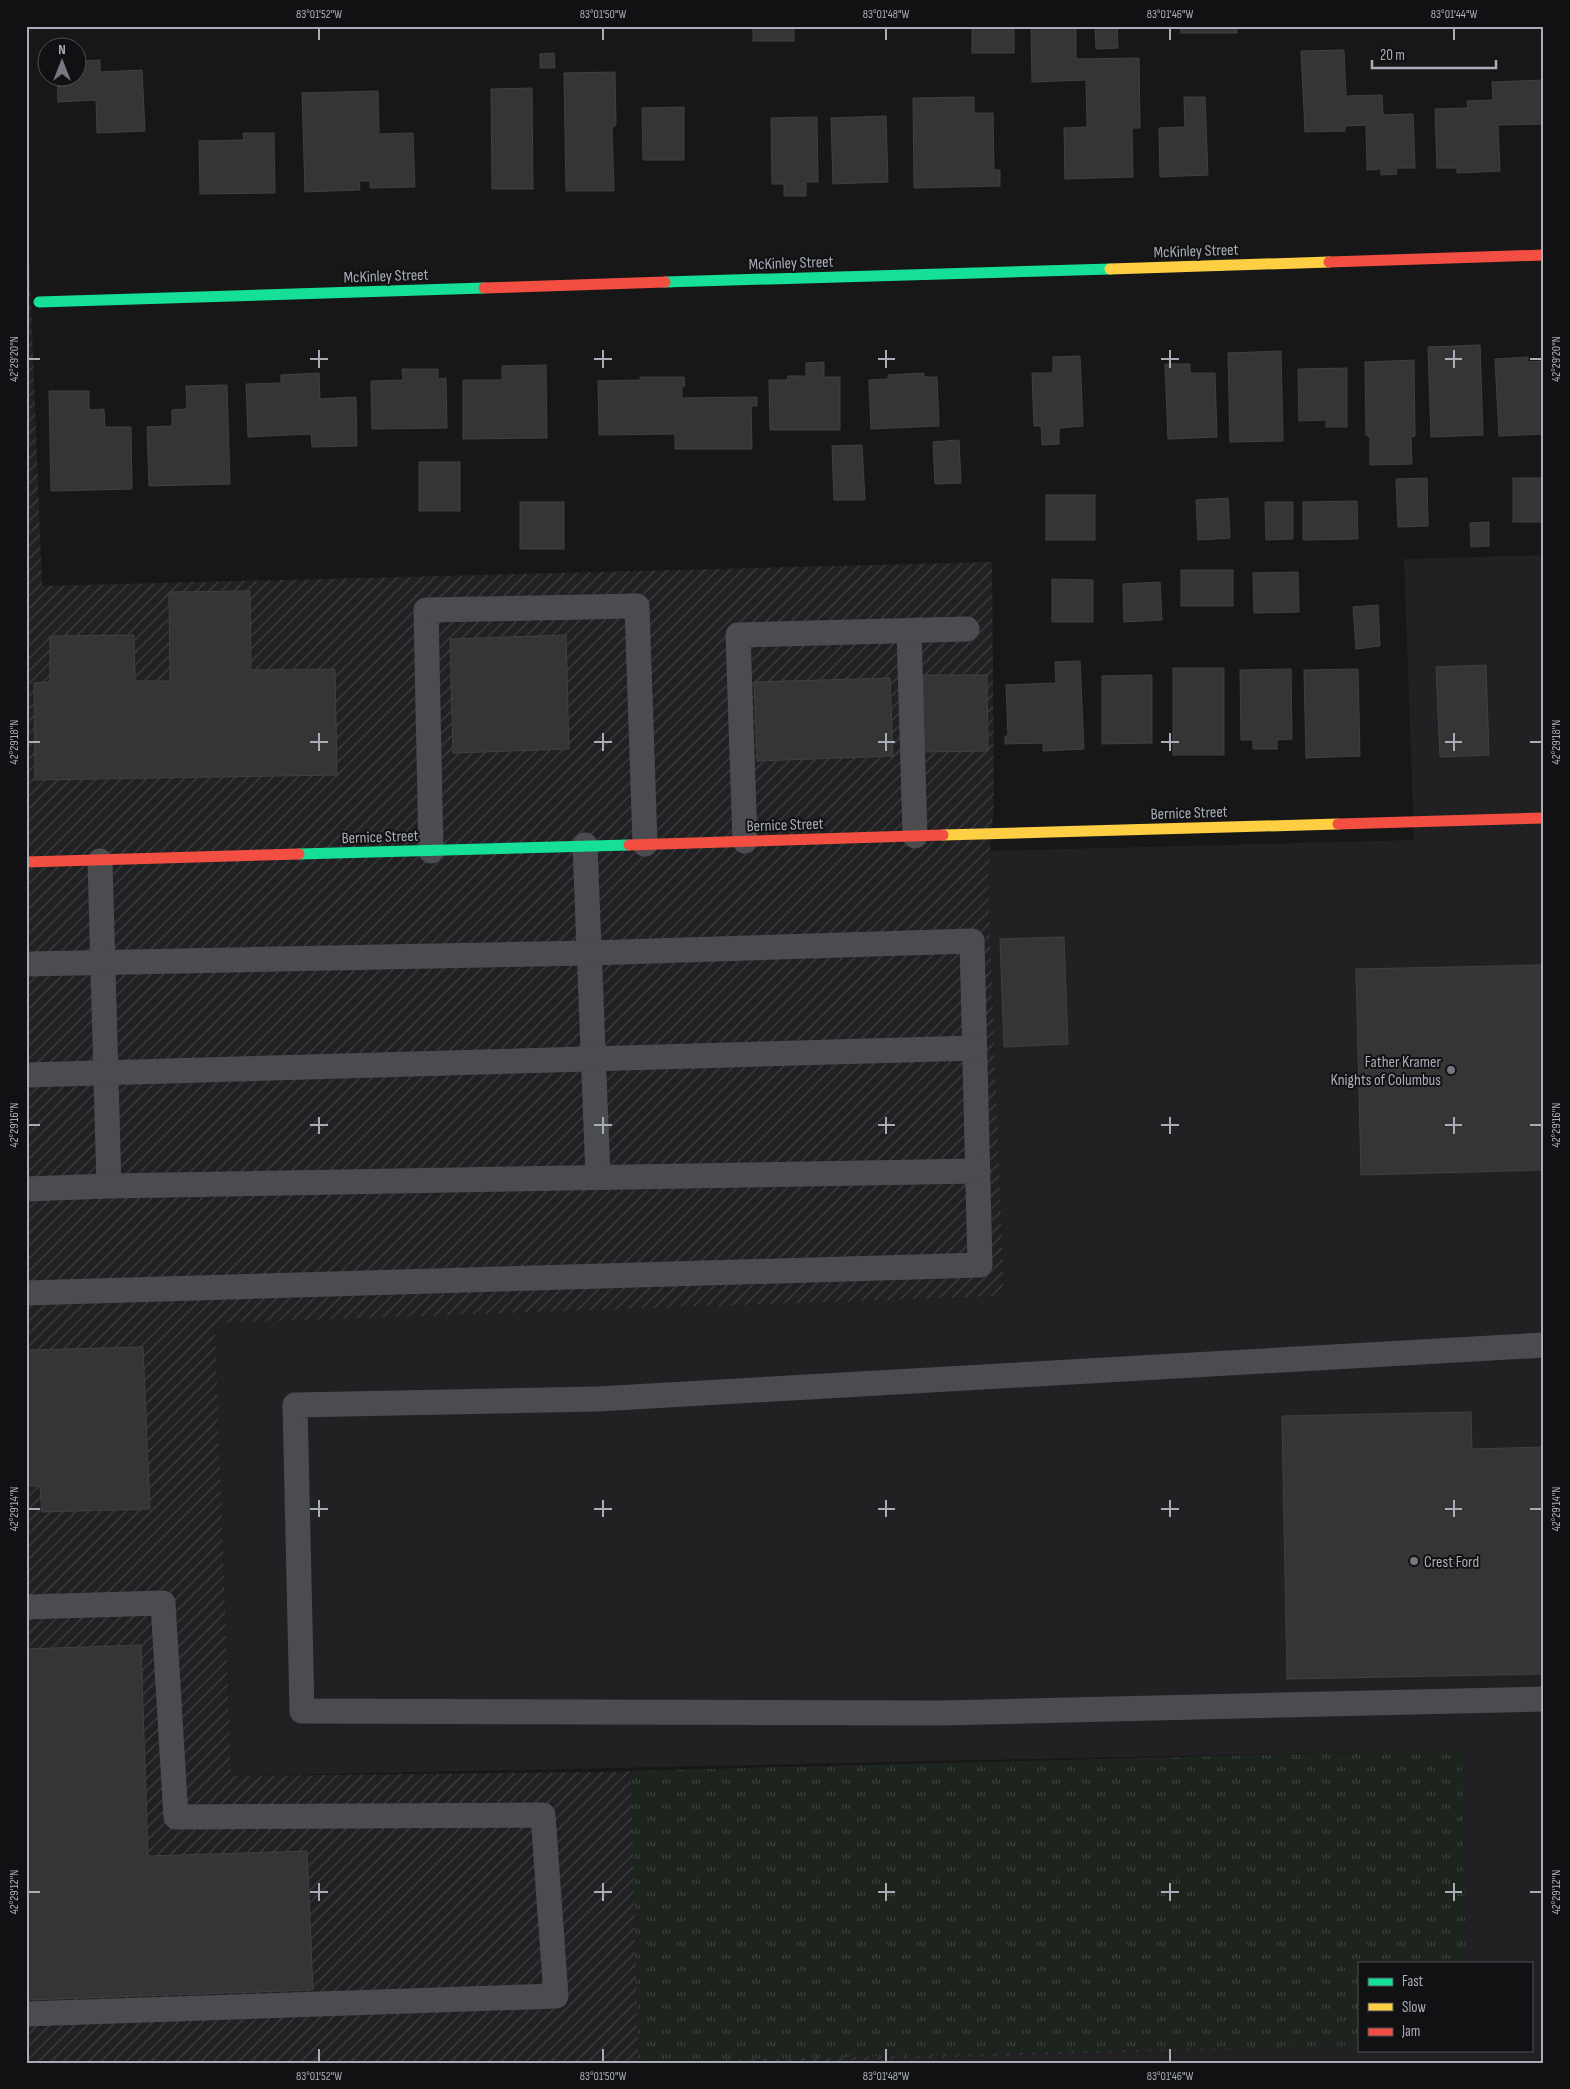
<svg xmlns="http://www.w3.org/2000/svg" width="1570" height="2089" font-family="'Sofia Sans Condensed',sans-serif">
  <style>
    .built { fill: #212123 }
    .industrial { fill: url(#industrial-furrows) }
    .grass { fill: url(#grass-tufts) }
    .building { fill: #353536; stroke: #3f4043 }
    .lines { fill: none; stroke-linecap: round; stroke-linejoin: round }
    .lane { stroke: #4b4c50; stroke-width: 25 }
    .fast { stroke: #16e098; stroke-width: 11 }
    .slow { stroke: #ffcf43; stroke-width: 11 }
    .jam { stroke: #f24e42; stroke-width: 11 }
    .ticks { fill: none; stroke: #a8adb8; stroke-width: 2 }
    .poi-dot { fill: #757880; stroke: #111113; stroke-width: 2 }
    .labels { text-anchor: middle; stroke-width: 4; stroke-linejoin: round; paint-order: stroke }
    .street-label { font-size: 16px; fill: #a8adb8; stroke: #111113 }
    .poi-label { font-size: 16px; fill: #a8adb8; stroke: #111113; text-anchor: end }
    .neatline { fill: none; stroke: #a8adb8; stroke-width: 2 }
    .ticks-label { font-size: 12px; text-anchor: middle; fill: #a8adb8 }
  </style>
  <defs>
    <pattern id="industrial-furrows" width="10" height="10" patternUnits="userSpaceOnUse" patternTransform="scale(1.25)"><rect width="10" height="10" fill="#212123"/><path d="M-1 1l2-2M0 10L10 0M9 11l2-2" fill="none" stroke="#3e3f41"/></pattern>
    <pattern id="grass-tufts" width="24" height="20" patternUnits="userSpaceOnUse" patternTransform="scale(1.25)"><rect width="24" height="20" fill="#1d241e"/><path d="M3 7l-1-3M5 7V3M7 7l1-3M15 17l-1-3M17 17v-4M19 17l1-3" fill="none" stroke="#3b413d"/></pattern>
  </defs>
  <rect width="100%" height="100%" fill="#171717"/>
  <!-- built -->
  <polygon class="built" points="1544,555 1544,2063 620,2063 1359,2044 1359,2050 1531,2050 1531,1963 1463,1963 1461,1750 231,1776 215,1322 1004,1296 988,878 990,851 1414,840 1404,559"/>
  <!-- industrial -->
  <polygon class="industrial" points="26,177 42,586 992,562 994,802 988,878 1004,1296 215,1323 231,1776 602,1772 1461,1750 1466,1963 1359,1963 1359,2045 762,2063 26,2063"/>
  <!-- grass -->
  <polygon class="grass" points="1461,1750 1466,1963 1359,1963 1359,2045 638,2062 631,1771"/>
  <!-- building -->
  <g class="building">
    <rect x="753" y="26" width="41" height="15"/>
    <rect x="972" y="26" width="42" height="27"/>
    <polygon points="1031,26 1076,26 1076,59 1139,58 1140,128 1132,128 1133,177 1065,179 1064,128 1087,127 1086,80 1032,82"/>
    <polygon points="1095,26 1117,26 1118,48 1096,49"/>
    <rect x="1181" y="26" width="56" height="7"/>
    <polygon points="1344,50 1346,96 1382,95 1383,115 1413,114 1415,168 1396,168 1397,174 1381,175 1381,169 1367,170 1366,125 1345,126 1345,131 1305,132 1301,51"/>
    <polygon points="554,53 555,68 540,68 540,54"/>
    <polygon points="100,60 100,72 142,70 145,131 97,133 96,100 58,102 57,78 78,78 78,61"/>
    <polygon points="615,72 616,125 612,128 614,191 566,191 564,73"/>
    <polygon points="1544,80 1544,124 1498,125 1500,171 1457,173 1457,168 1437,168 1435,109 1468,108 1467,101 1493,100 1492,82"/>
    <polygon points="532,88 533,189 492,189 491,89"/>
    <polygon points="378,91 379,134 413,133 415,187 370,188 370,181 359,181 360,190 305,192 302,93"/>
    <polygon points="974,97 974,113 993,113 994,170 1000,170 1000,186 914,188 913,98"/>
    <polygon points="1184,97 1205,97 1208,175 1160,177 1159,128 1185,127"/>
    <polygon points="684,107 684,160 643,160 642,108"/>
    <polygon points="886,116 888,182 833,184 831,118"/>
    <polygon points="817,117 818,182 806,182 806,196 784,196 784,184 772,184 771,118"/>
    <polygon points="243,133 274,133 275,193 200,194 199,141 244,140"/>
    <polygon points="1480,345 1483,435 1431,437 1428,347"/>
    <polygon points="1281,351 1283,441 1230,442 1228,353"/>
    <polygon points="1080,356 1083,426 1059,428 1059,444 1042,445 1041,426 1034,426 1032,373 1053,373 1053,357"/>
    <polygon points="1528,357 1528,362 1544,361 1544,434 1499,436 1495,359"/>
    <polygon points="1414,360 1415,436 1411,437 1412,464 1370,465 1370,437 1366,435 1365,362"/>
    <polygon points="824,362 824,377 840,377 840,430 770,430 769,380 787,380 788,376 806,376 806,363"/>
    <polygon points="1165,364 1190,364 1190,373 1215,373 1217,437 1168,439"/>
    <polygon points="546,365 547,438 463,439 463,380 502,380 502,366"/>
    <polygon points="1347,368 1347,427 1326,427 1326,420 1299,421 1298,369"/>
    <polygon points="402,369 438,369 438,379 446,378 447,428 372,429 371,381 403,380"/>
    <polygon points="319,373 320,399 356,397 357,446 312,447 311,434 248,437 246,384 281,383 281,375"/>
    <polygon points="924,373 924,377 937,377 939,426 871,429 869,380 888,379 888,375"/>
    <polygon points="640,377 684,377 685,386 682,386 682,398 757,397 757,406 751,406 752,449 675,449 675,434 599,435 598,381 640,380"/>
    <polygon points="227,385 230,484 149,486 147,427 172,426 172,410 187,409 186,386"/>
    <polygon points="49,391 89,391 89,410 104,409 105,427 131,427 132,489 51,491"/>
    <polygon points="959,440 961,483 935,484 933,442"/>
    <polygon points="862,445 865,500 834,500 832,446"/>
    <rect x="419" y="462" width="41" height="49"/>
    <polygon points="1427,478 1428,526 1398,527 1396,479"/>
    <rect x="1513" y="478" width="31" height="44"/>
    <rect x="1046" y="495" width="49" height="45"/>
    <polygon points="1228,498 1230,538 1198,540 1196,500"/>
    <polygon points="1357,501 1358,539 1303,540 1303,502"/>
    <rect x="520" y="502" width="44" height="47"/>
    <polygon points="1265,502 1293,502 1293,539 1266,540"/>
    <polygon points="1489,522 1489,546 1471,547 1470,523"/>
    <rect x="1181" y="570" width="52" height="36"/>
    <polygon points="1298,572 1299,612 1254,613 1253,573"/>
    <polygon points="1052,579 1093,580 1093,622 1052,622"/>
    <polygon points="1160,582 1162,620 1124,622 1123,584"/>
    <polygon points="250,591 251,670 335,669 337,775 35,780 34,683 50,682 50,636 134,635 135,681 170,681 169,592"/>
    <polygon points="1378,605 1380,646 1356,649 1353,607"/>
    <polygon points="566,635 569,749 453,753 450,639"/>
    <polygon points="1080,661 1084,749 1043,751 1043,743 1005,744 1005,736 1008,736 1006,685 1056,683 1055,662"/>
    <polygon points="1486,665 1489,755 1440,757 1436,667"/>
    <rect x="1173" y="668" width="51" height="87"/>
    <polygon points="1291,669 1292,739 1277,740 1277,749 1253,749 1253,740 1241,740 1240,670"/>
    <polygon points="1358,669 1360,756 1306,758 1304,670"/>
    <polygon points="923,675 987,675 988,751 923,752"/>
    <polygon points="1152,675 1152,743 1102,744 1102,676"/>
    <polygon points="890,678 893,756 757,761 754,682"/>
    <polygon points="1064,937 1068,1044 1004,1047 1000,939"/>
    <polygon points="1544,965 1544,1170 1361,1175 1356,969"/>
    <polygon points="143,1347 150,1509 42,1512 40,1486 26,1486 26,1350"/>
    <polygon points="1471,1412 1472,1449 1544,1447 1544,1674 1287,1679 1282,1416"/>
    <polygon points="141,1645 148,1856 307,1851 313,1990 26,2000 26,1649"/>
  </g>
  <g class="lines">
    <!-- lane -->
    <g class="lane">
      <polyline points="909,631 915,836"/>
      <polyline points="745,841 738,635 967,629"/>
      <polyline points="585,845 598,1177"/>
      <polyline points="431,851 426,610 637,606 645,844"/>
      <polyline points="100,861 109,1186"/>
      <polyline points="26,964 589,953 972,941 980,1265 26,1293"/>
      <polyline points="26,1075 974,1048"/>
      <polyline points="26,1189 109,1186 978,1171"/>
      <polyline points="1544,1345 598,1399 295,1405 302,1711 941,1713 1544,1699"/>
      <polyline points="26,1607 163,1603 176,1817 543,1815 556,1996 26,2014"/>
    </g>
    <!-- fast -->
    <g class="fast">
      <polyline points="665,282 1110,269"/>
      <polyline points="39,302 484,288"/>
      <polyline points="299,854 629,845"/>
    </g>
    <!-- slow -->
    <g class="slow">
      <polyline points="1110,269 1329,262"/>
      <polyline points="943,835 1338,824"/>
    </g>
    <!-- jam -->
    <g class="jam">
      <polyline points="1329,262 1544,255"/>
      <polyline points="484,288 665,282"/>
      <polyline points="1338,824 1544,818"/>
      <polyline points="629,845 943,835"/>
      <polyline points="26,862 299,854"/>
    </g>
  </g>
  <!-- ticks -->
  <path class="ticks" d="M319,28V40M603,28V40M886,28V40M1170,28V40M1454,28V40M319,350V368M603,350V368M886,350V368M1170,350V368M1454,350V368M28,359H40M310,359H328M594,359H612M878,359H895M1161,359H1179M1445,359H1462M1530,359H1542M319,733V751M603,733V751M886,733V751M1170,733V751M1454,733V751M28,742H40M310,742H328M594,742H612M878,742H895M1161,742H1179M1445,742H1462M1530,742H1542M319,1117V1134M603,1117V1134M886,1117V1134M1170,1117V1134M1454,1117V1134M28,1125H40M310,1125H328M594,1125H612M878,1125H895M1161,1125H1179M1445,1125H1462M1530,1125H1542M319,1500V1517M603,1500V1517M886,1500V1517M1170,1500V1517M1454,1500V1517M28,1509H40M310,1509H328M594,1509H612M878,1509H895M1161,1509H1179M1445,1509H1462M1530,1509H1542M319,1883V1901M603,1883V1901M886,1883V1901M1170,1883V1901M1454,1883V1901M28,1892H40M310,1892H328M594,1892H612M878,1892H895M1161,1892H1179M1445,1892H1462M1530,1892H1542M319,2049V2062M603,2049V2062M886,2049V2062M1170,2049V2062"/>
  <!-- markers -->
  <g class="poi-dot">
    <circle cx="1451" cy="1070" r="5"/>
    <circle cx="1414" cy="1561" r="5"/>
  </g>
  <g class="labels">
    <!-- street labels -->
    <g class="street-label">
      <text transform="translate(1196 250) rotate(-2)" y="6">McKinley Street</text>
      <text transform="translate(791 262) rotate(-2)" y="6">McKinley Street</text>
      <text transform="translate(386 275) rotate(-2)" y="6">McKinley Street</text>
      <text transform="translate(1189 812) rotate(-2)" y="6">Bernice Street</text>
      <text transform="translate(785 824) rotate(-2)" y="6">Bernice Street</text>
      <text transform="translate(380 836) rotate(-2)" y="6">Bernice Street</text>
    </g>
    <!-- poi labels -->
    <g class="poi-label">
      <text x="1441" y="1067">Father Kramer<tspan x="1441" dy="18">Knights of Columbus</tspan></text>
      <text x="1424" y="1567" text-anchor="start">Crest Ford</text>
    </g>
  </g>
  <!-- border -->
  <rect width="1570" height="2089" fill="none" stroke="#111113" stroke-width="55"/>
  <!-- legend -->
  <rect x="1358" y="1962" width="175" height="90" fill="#111113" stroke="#4d4f55"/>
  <rect x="1368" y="1978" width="25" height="8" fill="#16e098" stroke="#4d4f55"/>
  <text x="1402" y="1986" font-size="15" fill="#a8adb8">Fast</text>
  <rect x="1368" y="2003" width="25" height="8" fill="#ffcf43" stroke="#4d4f55"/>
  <text x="1402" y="2012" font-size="15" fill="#a8adb8">Slow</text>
  <rect x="1368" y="2028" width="25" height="8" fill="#f24e42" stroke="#4d4f55"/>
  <text x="1402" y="2036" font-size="15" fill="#a8adb8">Jam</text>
  <!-- north arrow -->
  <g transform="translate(62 62)"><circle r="24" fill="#111113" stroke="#4d4f55"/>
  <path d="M0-4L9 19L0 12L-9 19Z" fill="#757880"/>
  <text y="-8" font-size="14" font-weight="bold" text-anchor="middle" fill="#a8adb8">N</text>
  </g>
  <!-- scale -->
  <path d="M1372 60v8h124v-8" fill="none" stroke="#a8adb8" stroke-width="2.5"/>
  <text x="1380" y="60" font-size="15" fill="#a8adb8" stroke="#111113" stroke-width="4" paint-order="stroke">20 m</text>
  <rect x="28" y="28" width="1514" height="2034" class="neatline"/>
  <g class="ticks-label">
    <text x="319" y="18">83°01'52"W</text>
    <text x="603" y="18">83°01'50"W</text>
    <text x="886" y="18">83°01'48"W</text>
    <text x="1170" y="18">83°01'46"W</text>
    <text x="1454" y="18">83°01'44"W</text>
    <text transform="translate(14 359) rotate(-90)" y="4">42°29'20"N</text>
    <text transform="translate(1556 359) rotate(-90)" y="4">42°29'20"N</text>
    <text transform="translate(14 742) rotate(-90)" y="4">42°29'18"N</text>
    <text transform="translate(1556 742) rotate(-90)" y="4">42°29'18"N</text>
    <text transform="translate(14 1125) rotate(-90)" y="4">42°29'16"N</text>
    <text transform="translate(1556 1125) rotate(-90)" y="4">42°29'16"N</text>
    <text transform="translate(14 1509) rotate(-90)" y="4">42°29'14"N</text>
    <text transform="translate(1556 1509) rotate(-90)" y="4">42°29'14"N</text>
    <text transform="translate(14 1892) rotate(-90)" y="4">42°29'12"N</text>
    <text transform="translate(1556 1892) rotate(-90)" y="4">42°29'12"N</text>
    <text x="319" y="2080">83°01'52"W</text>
    <text x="603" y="2080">83°01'50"W</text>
    <text x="886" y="2080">83°01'48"W</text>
    <text x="1170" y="2080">83°01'46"W</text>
  </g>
</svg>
